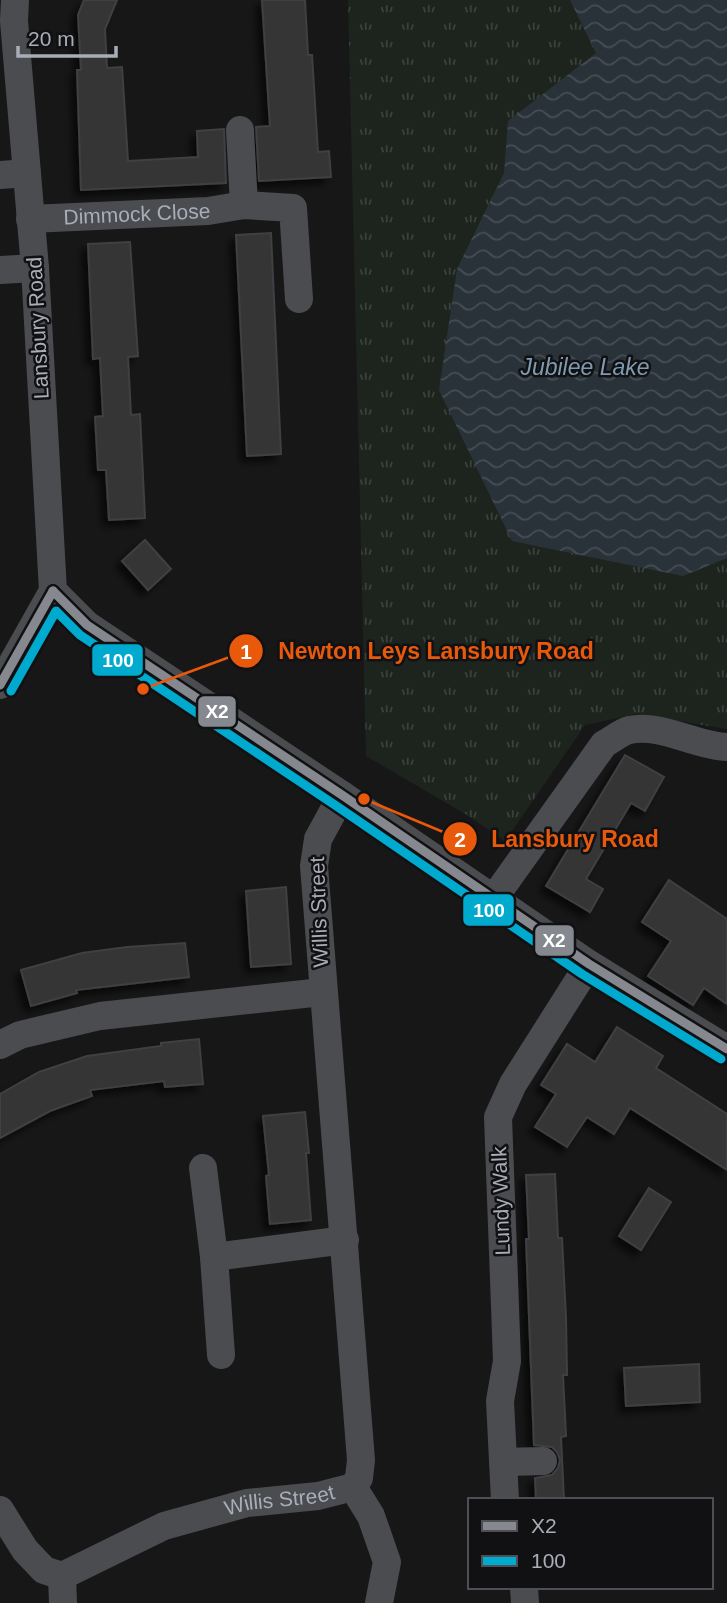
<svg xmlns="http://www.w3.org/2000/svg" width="727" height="1603" font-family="Helvetica,sans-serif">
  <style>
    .park { fill: url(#park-tufts) }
    .water { fill: url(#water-waves) }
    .building { fill: #353536; stroke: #3f4043; stroke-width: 2; filter: url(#shadow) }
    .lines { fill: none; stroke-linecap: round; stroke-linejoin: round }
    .street { stroke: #4b4c50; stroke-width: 28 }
    .bus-1-casing { stroke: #111113; stroke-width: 14 }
    .bus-2-casing { stroke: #111113; stroke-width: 14 }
    .bus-1 { stroke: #85898f; stroke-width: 9 }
    .bus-2 { stroke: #00a9ce; stroke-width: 9 }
    .labels { text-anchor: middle; stroke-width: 5; stroke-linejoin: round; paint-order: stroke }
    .street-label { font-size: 21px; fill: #a8adb8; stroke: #111113 }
    .water-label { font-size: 23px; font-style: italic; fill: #7f9bb3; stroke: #111113 }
    .leader { fill: none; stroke: #e8590c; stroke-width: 2.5 }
    .callout-dot { fill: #e8590c; stroke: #111113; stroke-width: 2.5 }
    .mark-label { font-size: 21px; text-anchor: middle; font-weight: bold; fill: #fff }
    .callout-label { font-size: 23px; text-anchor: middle; font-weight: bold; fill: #e8590c; stroke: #111113; stroke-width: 5; stroke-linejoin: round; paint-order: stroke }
    .line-badge { stroke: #111113; stroke-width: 2.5 }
    .badge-label { font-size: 19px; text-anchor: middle; font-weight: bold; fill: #fff }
  </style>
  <defs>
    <pattern id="park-tufts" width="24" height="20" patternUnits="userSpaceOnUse" patternTransform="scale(1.75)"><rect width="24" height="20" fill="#1d241e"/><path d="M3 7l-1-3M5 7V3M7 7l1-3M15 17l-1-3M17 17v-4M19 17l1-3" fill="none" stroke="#3b413d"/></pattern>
    <pattern id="water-waves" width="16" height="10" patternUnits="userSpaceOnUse" patternTransform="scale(1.75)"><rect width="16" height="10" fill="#2a3239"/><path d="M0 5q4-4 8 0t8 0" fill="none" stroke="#464d54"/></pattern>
    <filter id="shadow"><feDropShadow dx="-6" dy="6" stdDeviation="3.5" flood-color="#0009"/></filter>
  </defs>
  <rect width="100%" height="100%" fill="#171717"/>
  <!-- park -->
  <polygon class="park" points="348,0 727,0 727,729 636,714 585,725 505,841 467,815 366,756"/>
  <!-- water -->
  <polygon class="water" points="570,0 727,0 727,558 683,576 512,541 439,390 457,269 504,173 508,121 596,53"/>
  <!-- building -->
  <g class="building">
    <polygon points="84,0 117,0 105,29 107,68 122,67 128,161 198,157 197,131 224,129 226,183 81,190 77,70 81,70 78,15"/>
    <polygon points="262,0 305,0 308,55 312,55 318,152 329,151 331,177 259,181 256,127 270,126"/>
    <polygon points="271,233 281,454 247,456 236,235"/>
    <polygon points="130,242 138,356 128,357 131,415 140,414 145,518 109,520 106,470 98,470 95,417 103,416 100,358 93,359 88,244"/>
    <polygon points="145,540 171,569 148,590 122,561"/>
    <polygon points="625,755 664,777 645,811 631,803 586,879 603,889 590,912 546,886"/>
    <polygon points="669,880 727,919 727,1004 704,988 693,1005 648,976 671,941 642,922"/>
    <polygon points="286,887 291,964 251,967 246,891"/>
    <polygon points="185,943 189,977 76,990 77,993 31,1006 21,970 82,953 127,947"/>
    <polygon points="617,1027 663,1056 656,1068 727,1114 727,1170 630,1108 614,1134 587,1117 567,1147 535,1127 556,1094 541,1085 567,1044 595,1062"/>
    <polygon points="199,1039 203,1084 165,1087 164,1081 90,1090 92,1096 50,1111 0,1138 0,1094 39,1072 87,1056 161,1046 161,1043"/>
    <polygon points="305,1112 309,1153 306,1153 311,1220 270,1224 266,1176 269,1175 263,1116"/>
    <polygon points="555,1174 558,1238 562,1238 566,1318 567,1375 563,1375 566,1436 561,1437 564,1500 536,1500 535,1478 552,1475 558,1468 560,1460 557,1452 552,1447 534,1445 526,1239 529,1239 526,1175"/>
    <polygon points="649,1188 671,1202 641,1250 619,1236"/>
    <polygon points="699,1364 700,1402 626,1406 624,1368"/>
  </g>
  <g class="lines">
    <!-- street -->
    <g class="street">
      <polyline points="240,130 244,205"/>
      <polyline points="0,175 27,173"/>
      <path id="s1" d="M30,219L208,211L244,205L293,208L299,299"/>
      <polyline points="0,270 35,268"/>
      <polyline points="53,591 87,625 342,795 589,964 727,1049"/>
      <polyline points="0,685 53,591 35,268 14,21 15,0"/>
      <path d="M494,898L604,744C612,740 621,732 629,730C661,723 695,746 727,747"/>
      <polyline points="0,1045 20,1035 100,1016 322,992"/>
      <polyline points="203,1168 214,1257 221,1355"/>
      <polyline points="214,1257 345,1240"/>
      <polyline points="503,1462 543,1461"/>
      <polyline points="353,1487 371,1516 387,1562 379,1603"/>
      <polyline points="505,1500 500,1401 507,1361 498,1117 513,1084 589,964"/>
      <path id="s2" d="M0,1510L25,1550L44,1570L62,1576L164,1526L247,1503L318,1496L353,1487L359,1478L361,1460L314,866L318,839L342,795"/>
      <polyline points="62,1576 63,1603"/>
      <polyline points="524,1587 525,1603"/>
    </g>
    <defs>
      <g id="bus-1">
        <polyline points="53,591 87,625 342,795 589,964 727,1049"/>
        <polyline points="0,685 53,591"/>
      </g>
      <polyline id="bus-2" points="11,691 56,611 80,635 335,805 582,974 721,1059"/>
    </defs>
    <!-- bus-1 casing -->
    <use href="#bus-1" class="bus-1-casing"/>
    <!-- bus-2 casing -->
    <use href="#bus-2" class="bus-2-casing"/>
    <!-- bus-1 -->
    <use href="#bus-1" class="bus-1"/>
    <!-- bus-2 -->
    <use href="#bus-2" class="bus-2"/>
  </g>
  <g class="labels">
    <!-- street labels -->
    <g class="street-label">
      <text dy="7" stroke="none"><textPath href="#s1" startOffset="107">Dimmock Close</textPath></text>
      <text transform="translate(38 328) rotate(-93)" y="7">Lansbury Road</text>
      <text transform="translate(319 912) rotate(-92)" y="7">Willis Street</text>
      <text transform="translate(501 1201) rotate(-92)" y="7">Lundy Walk</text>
      <text dy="7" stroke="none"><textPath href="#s2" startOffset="326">Willis Street</textPath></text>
    </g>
    <!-- water labels -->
    <g class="water-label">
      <text x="585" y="375">Jubilee Lake</text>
    </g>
  </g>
  <!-- callouts -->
  <path class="leader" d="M143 689L246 651M364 799L460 839"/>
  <g class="callout-dot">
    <circle cx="143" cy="689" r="7"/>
    <circle cx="364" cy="799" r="7"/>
    <circle cx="246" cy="651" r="18"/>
    <circle cx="460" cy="839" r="18"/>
  </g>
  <g class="mark-label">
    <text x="246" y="659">1</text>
    <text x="460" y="847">2</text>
  </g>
  <g class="callout-label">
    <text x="436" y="659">Newton Leys Lansbury Road</text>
    <text x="575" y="847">Lansbury Road</text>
  </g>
  <g class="line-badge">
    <rect x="91" y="643" width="53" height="34" rx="7" fill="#00a9ce"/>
    <rect x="197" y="695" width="40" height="33" rx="7" fill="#85898f"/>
    <rect x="462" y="893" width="53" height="34" rx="7" fill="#00a9ce"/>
    <rect x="534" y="924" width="41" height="33" rx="7" fill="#85898f"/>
  </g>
  <g class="badge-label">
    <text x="118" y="667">100</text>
    <text x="217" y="718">X2</text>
    <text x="489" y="917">100</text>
    <text x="554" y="947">X2</text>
  </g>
  <!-- legend -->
  <rect x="468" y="1498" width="245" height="91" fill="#111113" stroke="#4d4f55" stroke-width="2"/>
  <rect x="482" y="1521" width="35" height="10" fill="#85898f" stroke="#4d4f55" stroke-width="2"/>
  <text x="531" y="1533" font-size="21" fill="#a8adb8">X2</text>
  <rect x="482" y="1556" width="35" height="10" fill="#00a9ce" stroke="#4d4f55" stroke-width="2"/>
  <text x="531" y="1568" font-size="21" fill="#a8adb8">100</text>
  <!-- scale -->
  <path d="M18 46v10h98v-10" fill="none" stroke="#a8adb8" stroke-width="3.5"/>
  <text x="28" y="46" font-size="21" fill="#a8adb8" stroke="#111113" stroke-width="5" paint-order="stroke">20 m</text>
</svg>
